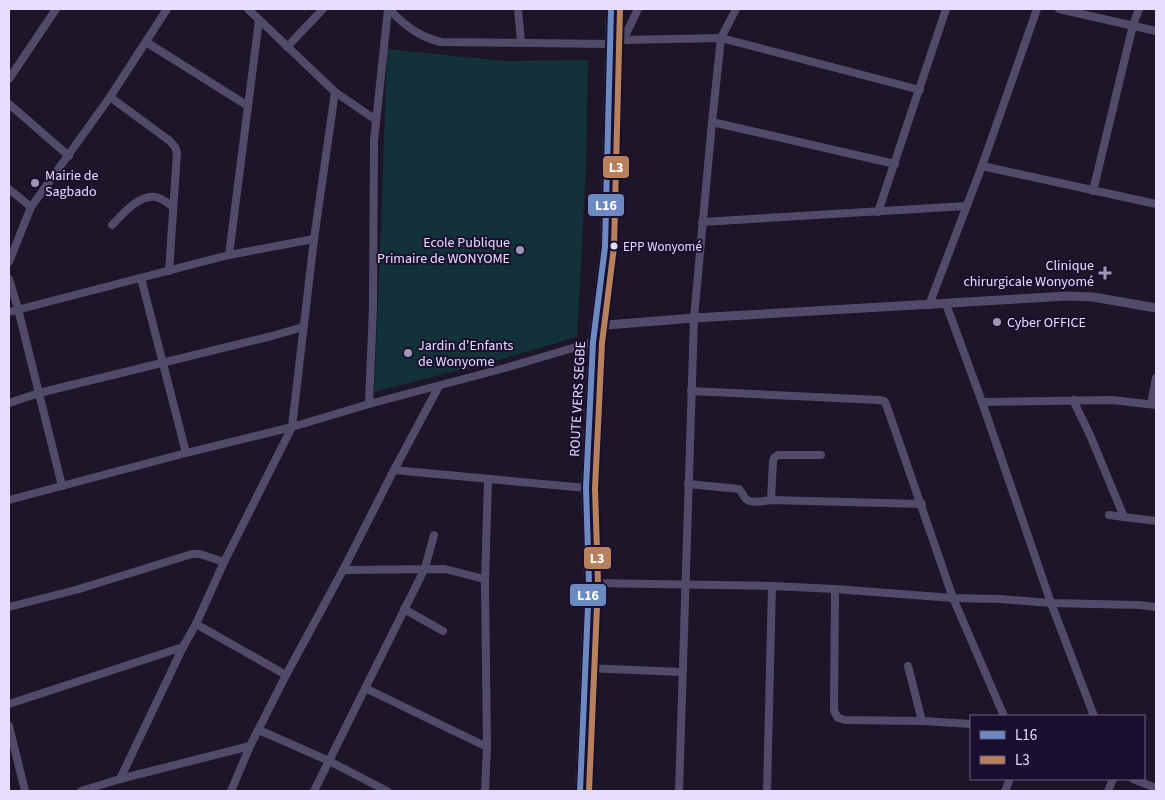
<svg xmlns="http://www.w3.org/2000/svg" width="1165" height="800" font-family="'Source Sans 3',sans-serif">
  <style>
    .green { fill: #123138 }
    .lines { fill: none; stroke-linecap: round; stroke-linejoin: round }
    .minor { stroke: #514b69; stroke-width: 8 }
    .tertiary { stroke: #514b69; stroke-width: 9 }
    .secondary { stroke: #564e6e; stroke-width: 10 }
    .bus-1-casing { stroke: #190f2f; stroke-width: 10 }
    .bus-2-casing { stroke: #190f2f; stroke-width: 10 }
    .bus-1 { stroke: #6d89c1; stroke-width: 6 }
    .bus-2 { stroke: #b6815c; stroke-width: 6 }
    .poi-dot { fill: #9f97b4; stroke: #190f2f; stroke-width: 2 }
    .bus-dot { fill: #e6ddff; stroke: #190f2f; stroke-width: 2 }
    .labels { text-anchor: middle; stroke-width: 4; stroke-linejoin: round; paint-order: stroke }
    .bus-label { font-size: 13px; fill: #e6ddff; stroke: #190f2f; text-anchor: start }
    .poi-label { font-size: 14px; fill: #e6ddff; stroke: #190f2f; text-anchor: start }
    .street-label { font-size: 14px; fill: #e6ddff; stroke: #190f2f }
    .line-badge { stroke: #190f2f; stroke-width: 2 }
    .badge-label { font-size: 14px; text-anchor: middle; font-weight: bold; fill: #fff }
  </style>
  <rect width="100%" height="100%" fill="#1c1628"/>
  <!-- green -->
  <polygon class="green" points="387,49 505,61 588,60 586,169 577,337 501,359 374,392 380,257"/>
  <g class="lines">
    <!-- minor -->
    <g class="minor">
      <polyline points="248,9 335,92 376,120"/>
      <path d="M389,9C404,25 419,37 441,42L610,44L623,40L721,38L920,90"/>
      <polyline points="518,9 521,42"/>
      <polyline points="1059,9 1156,31"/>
      <polyline points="623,40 638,9"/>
      <polyline points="146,42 248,106"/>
      <polyline points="287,47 323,9"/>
      <polyline points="9,79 56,9"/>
      <polyline points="110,97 170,141 175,147 177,153 169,271"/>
      <polyline points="9,104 69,156"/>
      <polyline points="712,122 895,164"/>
      <polyline points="982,166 1156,204"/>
      <polyline points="9,189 31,207"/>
      <polyline points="1093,191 1133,25 1139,9"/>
      <polyline points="878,212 946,9"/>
      <polyline points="702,222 966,206"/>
      <path d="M112,225C123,214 138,195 155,197C162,198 168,203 173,207"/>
      <polyline points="229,255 259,20"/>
      <polyline points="9,262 31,207 110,97 167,9"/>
      <polyline points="141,278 186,453"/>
      <polyline points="9,279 18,309 62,486"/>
      <polyline points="946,304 982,402 1051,603 1094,716"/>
      <polyline points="929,305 982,166 1037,9"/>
      <polyline points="9,312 229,255 314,239"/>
      <polyline points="691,391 879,400 884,401 886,404 953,598 1004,716"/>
      <polyline points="1073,400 1090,435 1124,517 1156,521"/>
      <polyline points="982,402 1112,400 1156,405"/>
      <polyline points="9,403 39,393 272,336 303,327"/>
      <polyline points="369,404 373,306 374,141 388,9"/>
      <polyline points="1151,404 1156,378"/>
      <polyline points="394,470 586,488"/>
      <path d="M688,484L739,489C742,492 743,496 746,499C751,504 765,501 771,500L922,504"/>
      <polyline points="9,500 186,453 292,427 369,404 505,368 593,342"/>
      <polyline points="771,500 773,461 774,458 778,455 821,455"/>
      <polyline points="1109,515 1124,517"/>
      <polyline points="343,570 445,569 484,579 485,583"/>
      <polyline points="589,583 772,586 835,589 953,598 999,599 1051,603 1139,605 1156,607"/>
      <polyline points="835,589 834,711 838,718 845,720 922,721 971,724"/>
      <polyline points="9,607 79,589 192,554 200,554 224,562"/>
      <polyline points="404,609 443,631"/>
      <polyline points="196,624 286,675"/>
      <polyline points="908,666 922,721"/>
      <polyline points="585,668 682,672"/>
      <polyline points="365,688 487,747"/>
      <polyline points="9,704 183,647"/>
      <polyline points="9,726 25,791"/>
      <polyline points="259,730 329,761 387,791"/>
      <polyline points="120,779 183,647 196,624 224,562 292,427 314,239 335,92"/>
      <polyline points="1133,779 1156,788"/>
      <polyline points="81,791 120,779 250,746"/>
      <polyline points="231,791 250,746 286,675 343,570 394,470 439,386"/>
      <polyline points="314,791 425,568 434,535"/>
      <polyline points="485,791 487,747 485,583 488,479"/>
      <polyline points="679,791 694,318 712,122 721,38 736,9"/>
      <polyline points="767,791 772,586"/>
      <polyline points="1005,791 1010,779"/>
      <polyline points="1108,791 1113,779"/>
    </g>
    <!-- tertiary -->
    <polyline class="tertiary" points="594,326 694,318 1068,296 1093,297 1156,308"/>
    <!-- secondary -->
    <polyline class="secondary" points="580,791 589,583 586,488 593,342 605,247 611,9"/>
    <defs>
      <polyline id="bus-1" points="580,791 589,583 586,488 593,342 605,247 611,9"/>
      <polyline id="bus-2" points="589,791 598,583 595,488 602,343 614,247 620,9"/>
    </defs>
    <!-- bus-1 casing -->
    <use href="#bus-1" class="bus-1-casing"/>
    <!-- bus-2 casing -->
    <use href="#bus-2" class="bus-2-casing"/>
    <!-- bus-1 -->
    <use href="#bus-1" class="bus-1"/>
    <!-- bus-2 -->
    <use href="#bus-2" class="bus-2"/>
  </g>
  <!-- markers -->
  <g class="poi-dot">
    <circle cx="35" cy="183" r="5"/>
    <circle cx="520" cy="250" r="5"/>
    <path d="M1102.5 265.5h5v5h5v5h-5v5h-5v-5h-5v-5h5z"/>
    <circle cx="997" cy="322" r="5"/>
    <circle cx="408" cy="353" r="5"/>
  </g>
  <circle class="bus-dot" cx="614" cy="246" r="4.5"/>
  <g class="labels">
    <!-- bus labels -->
    <g class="bus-label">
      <text x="623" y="251">EPP Wonyomé</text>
    </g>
    <!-- poi labels -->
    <g class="poi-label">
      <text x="45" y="180">Mairie de<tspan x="45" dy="16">Sagbado</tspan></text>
      <text x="510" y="247" text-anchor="end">Ecole Publique<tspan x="510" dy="16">Primaire de WONYOME</tspan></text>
      <text x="1094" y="270" text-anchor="end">Clinique<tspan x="1094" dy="16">chirurgicale Wonyomé</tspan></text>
      <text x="1007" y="327">Cyber OFFICE</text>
      <text x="418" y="350">Jardin d'Enfants<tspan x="418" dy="16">de Wonyome</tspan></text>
    </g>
    <!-- street labels -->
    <g class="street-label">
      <text transform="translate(577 399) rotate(-87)" y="5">ROUTE VERS SEGBE</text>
    </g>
  </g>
  <g class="line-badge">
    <rect x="602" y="155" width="28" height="24" rx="5" fill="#b6815c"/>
    <rect x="587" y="193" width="38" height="24" rx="5" fill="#6d89c1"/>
    <rect x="583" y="546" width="29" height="24" rx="5" fill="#b6815c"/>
    <rect x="569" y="583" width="38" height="24" rx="5" fill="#6d89c1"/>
  </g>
  <g class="badge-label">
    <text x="616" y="172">L3</text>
    <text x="606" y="210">L16</text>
    <text x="597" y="563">L3</text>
    <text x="588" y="600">L16</text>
  </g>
  <!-- border -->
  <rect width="1165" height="800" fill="none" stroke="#e6ddff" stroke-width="20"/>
  <!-- legend -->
  <rect x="970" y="715" width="175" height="65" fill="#190f2f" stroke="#6b6182"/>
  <rect x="980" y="731" width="25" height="8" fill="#6d89c1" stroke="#6b6182"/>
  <text x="1015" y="740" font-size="15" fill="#e6ddff">L16</text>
  <rect x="980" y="756" width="25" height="8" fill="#b6815c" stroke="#6b6182"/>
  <text x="1015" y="765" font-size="15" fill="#e6ddff">L3</text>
</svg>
